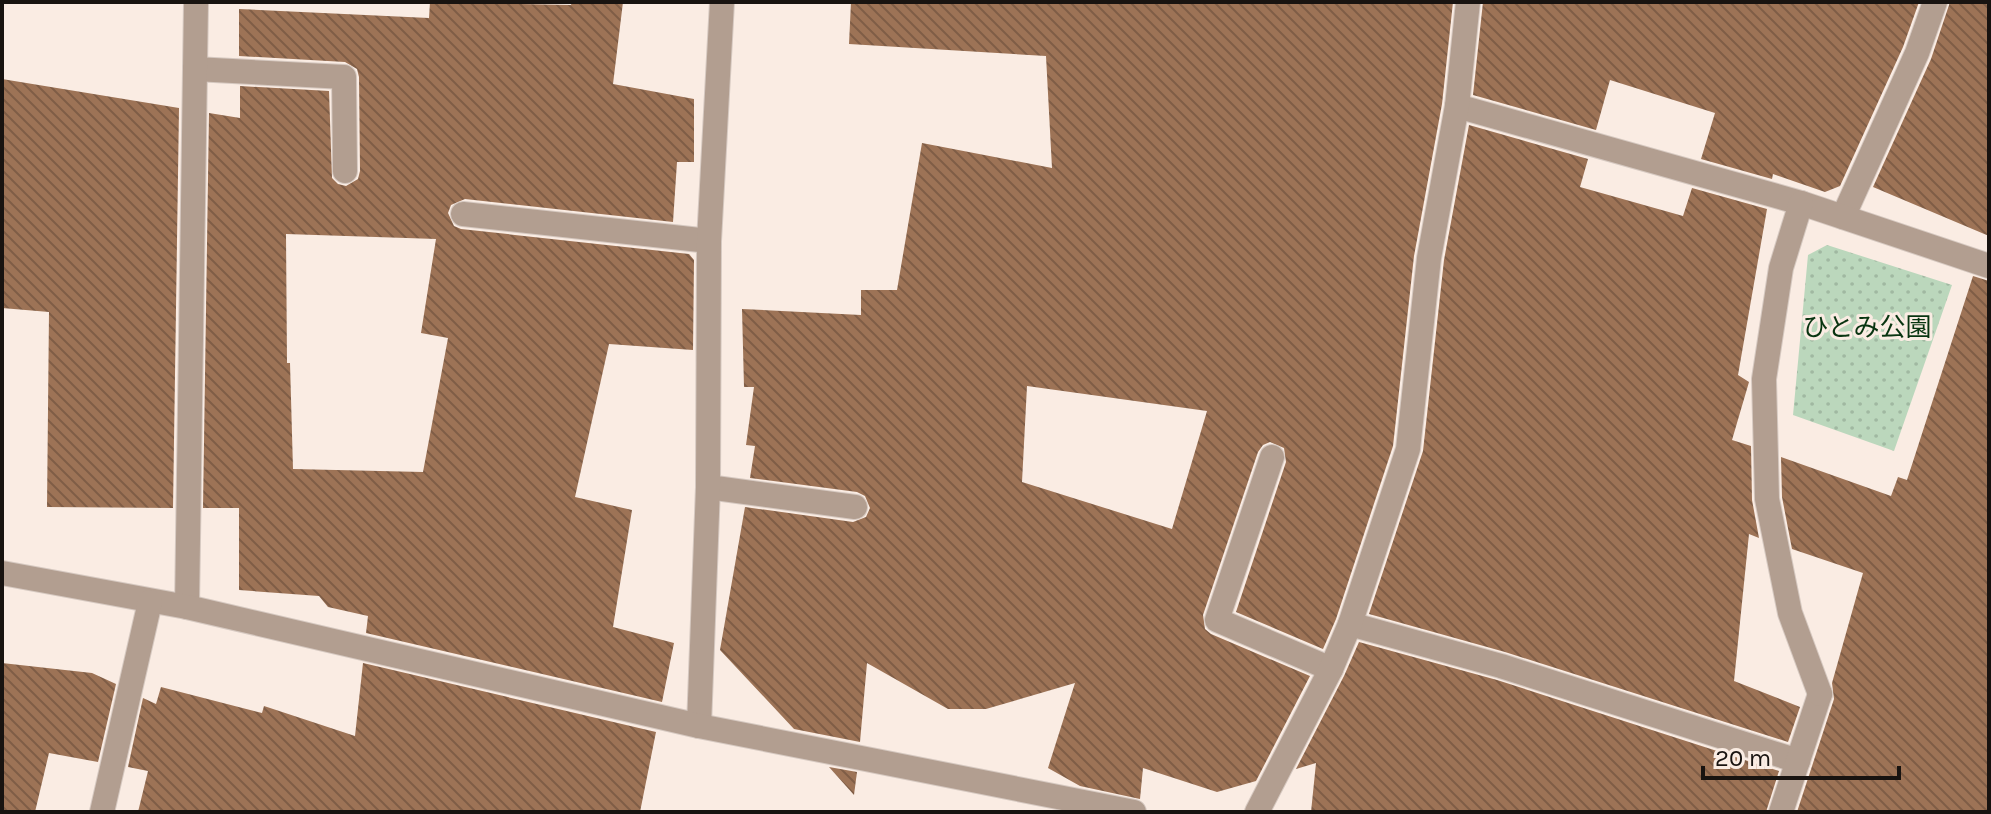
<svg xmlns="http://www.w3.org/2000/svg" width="1991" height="814" font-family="Karla,'Noto Sans JP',sans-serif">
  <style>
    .grass { fill: url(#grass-dots) }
    .building { fill: url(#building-back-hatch); fill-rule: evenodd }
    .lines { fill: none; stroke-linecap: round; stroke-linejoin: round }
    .lane-casing { stroke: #d6c9c1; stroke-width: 26 }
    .street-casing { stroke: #d6c9c1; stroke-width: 26 }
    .lane { stroke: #b29e90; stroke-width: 24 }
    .street { stroke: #b29e90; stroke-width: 24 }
    .labels { text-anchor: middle; stroke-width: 6; stroke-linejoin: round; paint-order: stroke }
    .park-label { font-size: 26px; fill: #083410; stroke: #faece3 }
  </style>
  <defs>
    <pattern id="grass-dots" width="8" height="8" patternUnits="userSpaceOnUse" patternTransform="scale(2)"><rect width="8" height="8" fill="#bbd7bc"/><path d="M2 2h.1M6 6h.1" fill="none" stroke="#a0b8a1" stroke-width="1.8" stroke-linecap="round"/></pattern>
    <pattern id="building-back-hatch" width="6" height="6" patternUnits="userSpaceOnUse" patternTransform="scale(2)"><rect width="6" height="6" fill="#9d7356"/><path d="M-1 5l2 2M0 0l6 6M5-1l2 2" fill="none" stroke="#7f5d46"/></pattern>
  </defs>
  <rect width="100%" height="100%" fill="#faece3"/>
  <!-- grass -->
  <polygon class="grass" points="1827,245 1952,285 1894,451 1793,415 1808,255"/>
  <!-- building -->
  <g class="building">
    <path d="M430,2L571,5L572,2H623L613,84L694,99V162H677L673,222L465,199L451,205L448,213L454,226L461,229L689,254L694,260L693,350L609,344L575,497L632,510L613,627L674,643L662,702L366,633L368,616L328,607L319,596L239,590V508H203L209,113L240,118V86L329,91L332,178L338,184L346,186L358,179L360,171L359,77L357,69L345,62L239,56V9L429,18ZM286,234L436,239L421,333L448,338L423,472L293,469L290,363H287Z"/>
    <path d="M851,2H1453L1442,104L1414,256L1393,446L1336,619L1323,649L1236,612L1286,462L1284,448L1270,442L1263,445L1258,452L1203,615L1205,629L1211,634L1310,676L1256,781L1217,792L1143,768L1140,799L1080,786L1048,768L1075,683L986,709H948L867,663L860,742L794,729L720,650L745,507L853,522L866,517L870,508L865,496L857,492L750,478L755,446L746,445L754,387H744L742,309L861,315V290H897L922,143L1052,168L1046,56L849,44ZM1027,386L1207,411L1172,529L1022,482Z"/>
    <polygon points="1483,2 1919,2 1903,47 1840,186 1825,192 1773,174 1772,179 1701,159 1715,113 1610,80 1596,130 1473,95"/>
    <polygon points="1950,2 1989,2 1989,236 1873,187 1931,59"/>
    <polygon points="2,79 179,108 173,508 47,507 49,312 2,308"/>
    <polygon points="1469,125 1588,159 1580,187 1683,216 1692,188 1767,209 1738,375 1749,382 1732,440 1751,446 1752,500 1759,538 1749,534 1734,681 1800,707 1788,742 1505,652 1369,614 1423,451 1444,260"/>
    <polygon points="1973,276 1989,281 1989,812 1797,812 1834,699 1832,683 1863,573 1792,549 1782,497 1781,457 1891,496 1898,477 1907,480"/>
    <polygon points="1359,642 1497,680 1779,771 1766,812 1311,812 1316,763 1296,769 1344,676"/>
    <polygon points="2,663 92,673 116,684 98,762 49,753 35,812 2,812"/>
    <polygon points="363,663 656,732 640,812 138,812 148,771 128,767 143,698 156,704 161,687 262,713 264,706 355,736"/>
    <polygon points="829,767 857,772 854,795"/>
  </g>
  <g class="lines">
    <defs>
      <g id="lane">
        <polyline points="195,69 344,77 345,171"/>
        <polyline points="463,214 709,241"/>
        <polyline points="1843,217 1917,53 1935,2"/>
        <polyline points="1272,457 1217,620 1331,669"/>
        <polyline points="708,487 855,507"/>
        <polyline points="187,607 196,2"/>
        <polyline points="1350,624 1501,666 1798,761"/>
        <polyline points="699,726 708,487 709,241 722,2"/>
        <polyline points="1781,812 1820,694"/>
      </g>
      <g id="street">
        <polyline points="1457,106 1801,203 1989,266"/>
        <polyline points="1801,203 1781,268 1764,379 1767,499 1790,613 1820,694"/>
        <polyline points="2,573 187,607 699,726 1134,812"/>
        <polyline points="102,812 150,602"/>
        <polyline points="1257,812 1331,669 1350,624 1408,449 1429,258 1457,106 1468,2"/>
      </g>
    </defs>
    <!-- lane casing -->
    <use href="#lane" class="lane-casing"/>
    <!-- street casing -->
    <use href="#street" class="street-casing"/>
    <!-- lane -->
    <use href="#lane" class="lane"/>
    <!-- street -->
    <use href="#street" class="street"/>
  </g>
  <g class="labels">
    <!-- park labels -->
    <g class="park-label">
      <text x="1867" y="336">ひとみ公園</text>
    </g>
  </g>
  <!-- border -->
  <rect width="1991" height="814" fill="none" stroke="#181310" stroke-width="8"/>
  <!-- scale -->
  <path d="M1703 766v12h196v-12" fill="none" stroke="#181310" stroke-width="4"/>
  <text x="1715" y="766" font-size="24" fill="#181310" stroke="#faece3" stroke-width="6" paint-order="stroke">20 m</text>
</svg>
